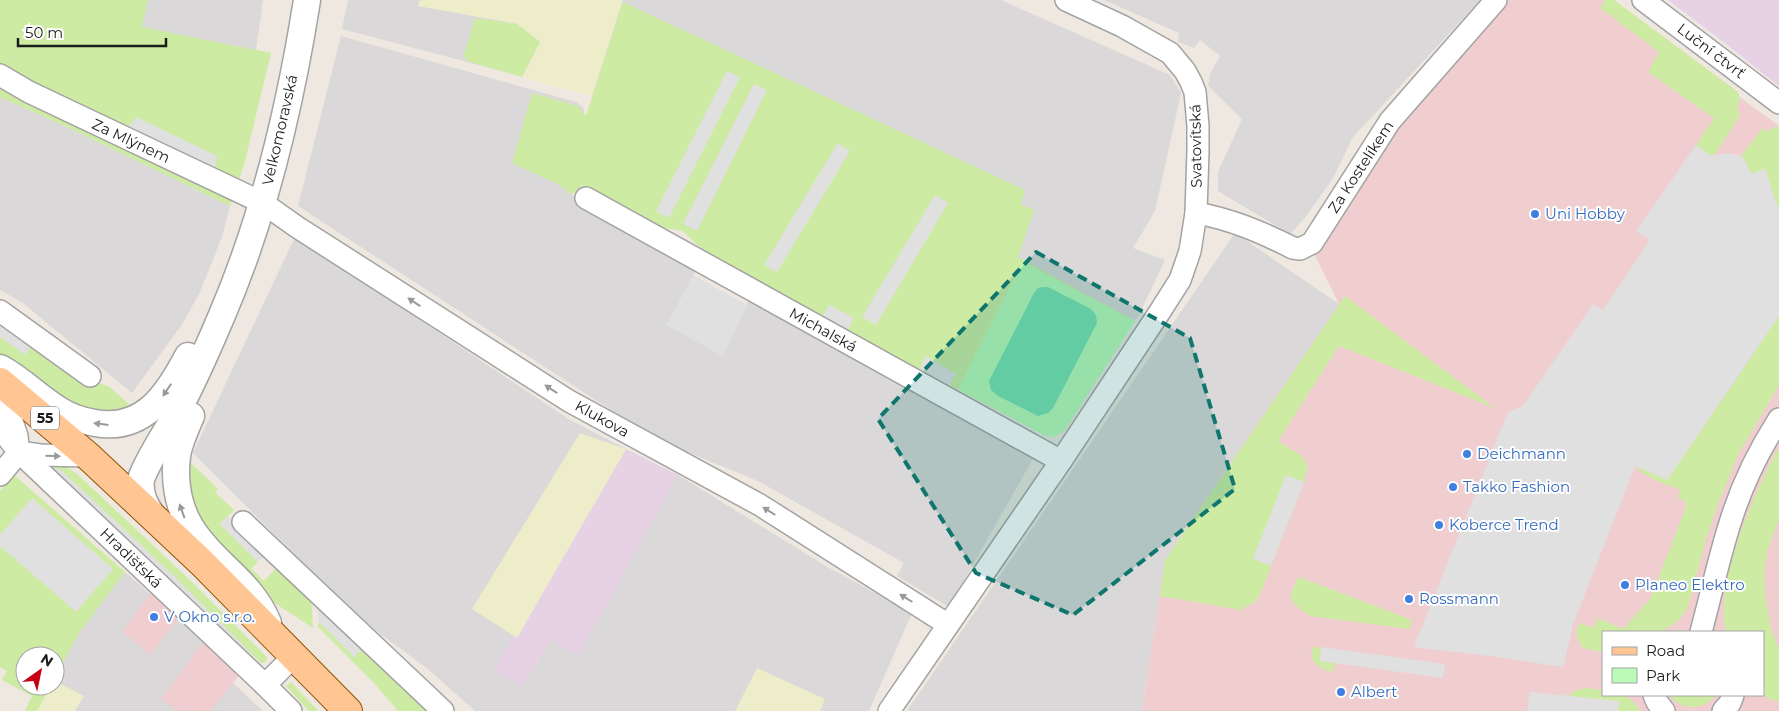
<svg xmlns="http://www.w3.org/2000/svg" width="1779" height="711" font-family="Montserrat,sans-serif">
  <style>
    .residential { fill: #dad8d8 }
    .commercial { fill: #f0ced0; fill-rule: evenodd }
    .industrial { fill: #e7d2e5 }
    .farmland { fill: #eeedca }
    .grass { fill: #ceeba3 }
    .park { fill: #bbfbba }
    .pitch { fill: #7ae1af }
    .parking { fill: #e0e0e0 }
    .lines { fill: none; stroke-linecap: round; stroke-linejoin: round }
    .minor-casing { stroke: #a3a3a3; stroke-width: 24 }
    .tertiary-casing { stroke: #a3a3a3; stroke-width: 29 }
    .primary-casing { stroke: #935300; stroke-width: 30 }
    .minor { stroke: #fff; stroke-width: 21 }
    .tertiary { stroke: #fff; stroke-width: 26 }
    .primary { stroke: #ffc694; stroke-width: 28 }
    .oneway { fill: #999 }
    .marked { fill: #0f766e; fill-opacity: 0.2; stroke: #0f766e; stroke-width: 4; stroke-dasharray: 10 6; stroke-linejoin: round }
    .shop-dot { fill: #3f7fe0; stroke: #fff; stroke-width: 2 }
    .labels { text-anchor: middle; stroke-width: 4; stroke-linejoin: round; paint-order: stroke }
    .shield { fill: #fff; stroke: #606060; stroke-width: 1 }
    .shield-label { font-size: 14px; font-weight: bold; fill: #1c1c1c }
    .street-label { font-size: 15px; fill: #1c1c1c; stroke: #fff }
    .shop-label { font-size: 15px; fill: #366cbe; stroke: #fff; text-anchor: start }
  </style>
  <rect width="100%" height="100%" fill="#eee8e0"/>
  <!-- residential -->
  <g class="residential">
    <polygon points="148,0 263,0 256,50 141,27"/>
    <polygon points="348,0 1001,0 1170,75 1181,93 1155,211 1133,248 1165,260 1138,317 1131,324 597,108 592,96 589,94 342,29"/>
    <polygon points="1104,0 1480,0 1353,137 1333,178 1304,219 1290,234 1218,191 1218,172 1242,119 1210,88 1208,85 1210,74 1220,56 1200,40 1194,48 1178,42 1179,33"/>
    <polygon points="341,36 576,102 583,107 585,117 558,184 579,200 697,268 667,325 723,356 750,298 1034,457 949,607 897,576 904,563 758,481 675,447 617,414 298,206"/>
    <polygon points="0,97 67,127 230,206 222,237 200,292 183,323 132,393 23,303 0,290"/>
    <polygon points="1235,233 1339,304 1165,560 1142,711 907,711"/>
    <polygon points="295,237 570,420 626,449 495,668 522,687 551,640 579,654 678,475 829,568 912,613 869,711 475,711 428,669 379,633 337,597 193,453"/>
    <polygon points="125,572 204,641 233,683 263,711 37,711 51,686 55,686 55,678 79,633"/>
  </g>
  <!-- commercial -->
  <g class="commercial">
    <path d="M1509,0H1608L1779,126V711H1142L1165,560L1339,304L1313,252L1376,155ZM1603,632H1763V695H1603Z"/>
    <polygon points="155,587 182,612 151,655 122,632"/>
    <polygon points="204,641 243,670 211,711 178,711 161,699"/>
  </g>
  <!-- industrial -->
  <g class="industrial">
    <polygon points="1668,0 1779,0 1779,86 1717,37"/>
    <polygon points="626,449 678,475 579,655 551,640 522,687 494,669"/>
  </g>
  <!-- farmland -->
  <g class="farmland">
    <polygon points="420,0 623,0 592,96 522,77 540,42 517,24 418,6"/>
    <polygon points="580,433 626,449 517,638 472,609"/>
    <polygon points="757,668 825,699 820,711 735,711"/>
    <polygon points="55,681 84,696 75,711 37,711 51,686 55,686"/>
  </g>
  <!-- grass -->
  <g class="grass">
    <polygon points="0,0 148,0 142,27 271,53 244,165 230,206 67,127 0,97"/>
    <path d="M1605,0H1614L1738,92C1741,98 1740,101 1737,107L1740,115L1716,153L1711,156L1696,145L1714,118L1648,72L1659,52L1600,8Z"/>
    <polygon points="623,2 1025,190 1021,205 1034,210 1018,257 1135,321 1064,431 1053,437 1044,435 846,330 699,247 683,231 660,227 582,185 572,195 558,184 512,163 532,93 578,106 586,116"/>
    <polygon points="475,18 517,24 540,42 522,77 467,61 464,55"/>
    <polygon points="1775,127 1779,127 1779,211 1765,169 1752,174 1742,156 1743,153 1763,128 1767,131"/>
    <polygon points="1345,296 1495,408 1339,346 1278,441 1302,456 1308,465 1304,482 1262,590 1255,602 1241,610 1160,596 1165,560"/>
    <polygon points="0,316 78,376 110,387 136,411 81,413 0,355"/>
    <path d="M1779,316V385L1739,453L1718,504L1706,539L1687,610L1677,622L1661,632H1603V652L1583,648C1577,640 1573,630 1581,623L1594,628L1598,618L1623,629L1650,599L1687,505L1684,504L1685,500L1678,498L1681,490C1668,485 1642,477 1635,465L1681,460Z"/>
    <path d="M1779,447V519L1768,548L1764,573L1765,597L1771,628L1779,650V702L1769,699L1763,694V632H1726C1714,583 1755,491 1779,447Z"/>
    <polygon points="189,461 218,489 215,492 234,510 220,524 258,562 251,569 264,581 277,567 311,594 313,628 270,600 211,539 187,492"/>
    <polygon points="50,464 60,464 76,473 190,580 267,657 266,662 261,663 62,471 51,467"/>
    <polygon points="14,475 125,572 79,633 55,678 55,656 25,656 25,686 51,686 37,711 25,711 32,696 2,680 7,671 0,667 0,491"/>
    <polygon points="1299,577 1412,620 1410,629 1310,616 1295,605 1291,598 1292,590"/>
    <polygon points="319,622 354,657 365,646 431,711 398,711 374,683 318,627"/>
    <path d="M1314,647H1321L1320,661L1335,663L1333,672C1321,670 1305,660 1314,647Z"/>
    <polygon points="291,682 318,711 309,711 286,686"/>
    <path d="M1585,688L1603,690V695C1624,695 1627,692 1640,711H1618L1619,701L1553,711L1558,697L1562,695L1569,696L1574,691Z"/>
    <path d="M1669,695H1716C1704,711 1681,711 1669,695Z"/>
  </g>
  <!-- park -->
  <polygon class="park" points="1023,262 1135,321 1064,431 1053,437 1044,435 958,389"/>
  <!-- pitch -->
  <polygon class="pitch" points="1043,287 1048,287 1091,309 1096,315 1097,323 1053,408 1048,413 1038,416 998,396 991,390 989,381 1034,293 1038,288"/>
  <!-- parking -->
  <g class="parking">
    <polygon points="727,71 740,77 669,218 656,211"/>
    <polygon points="754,84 767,90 697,231 683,224"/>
    <polygon points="136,117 217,156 214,172 125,130"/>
    <polygon points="838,143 850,151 777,272 764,265"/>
    <polygon points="1696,145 1711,156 1728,153 1742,156 1752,174 1765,169 1779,211 1779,316 1667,480 1635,466 1573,625 1563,667 1497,657 1414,647 1508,412 1523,406 1593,304 1603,310 1650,240 1636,231"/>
    <polygon points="935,195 948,203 876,325 862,317"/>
    <polygon points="693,275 747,305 723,356 667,325"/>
    <polygon points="829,305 854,318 848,329 823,316"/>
    <polygon points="0,316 35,341 25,355 0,337"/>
    <polygon points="926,356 956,374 949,385 920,368"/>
    <polygon points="51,467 62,471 174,576 254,656 249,662 50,470"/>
    <polygon points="1286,475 1304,482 1271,566 1253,559"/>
    <polygon points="32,498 113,569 76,612 0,546 0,535"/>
    <polygon points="228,516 266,553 258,562 220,524"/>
    <polygon points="317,601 365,646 354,657 319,622"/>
    <polygon points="1321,647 1445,664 1443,678 1320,661"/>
    <polygon points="1530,692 1619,701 1618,711 1527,711"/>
  </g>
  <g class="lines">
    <defs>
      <g id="minor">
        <polyline points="1643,0 1779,103"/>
        <polyline points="0,75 29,92 263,203 297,227 569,401 760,505 947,624"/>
        <polyline points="586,198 1061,461"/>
        <path d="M1196,213C1231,219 1261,232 1293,248L1300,249L1312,243L1390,121L1496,0"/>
        <polyline points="0,311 90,376"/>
        <polyline points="0,386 17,436 18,446"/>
        <polyline points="0,428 19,452 265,685 291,711"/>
        <polyline points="19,452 40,455 88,456"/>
        <polyline points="0,475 19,452"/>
        <polyline points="243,522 443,711"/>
        <path d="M1701,632C1711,595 1719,557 1731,520C1742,485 1759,450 1779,419"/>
        <polyline points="265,685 294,656"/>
        <polyline points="1654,695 1657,702 1664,711"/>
        <polyline points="889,711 1061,461 1159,313 1180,280 1190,251 1196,213 1198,151 1198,126 1195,92 1191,82 1185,71 1170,53 1122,26 1066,0"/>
        <polyline points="1723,711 1730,703 1733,695"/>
      </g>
      <g id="tertiary">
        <path d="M0,368C22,380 38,397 59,410C70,417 83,421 95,423C144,432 168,394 188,356"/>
        <path d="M191,416C187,425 183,434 180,444C176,454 176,464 176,474C177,516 195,538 224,566C242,583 258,599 268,623"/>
        <path d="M155,519C145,506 139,495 141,479C150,455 166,434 177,412C194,380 208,348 222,315C265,215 290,108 307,0"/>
      </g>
      <polyline id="primary" points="0,382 88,456 201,562 348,711"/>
    </defs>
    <!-- minor casing -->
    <use href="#minor" class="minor-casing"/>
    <!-- tertiary casing -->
    <use href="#tertiary" class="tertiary-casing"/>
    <!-- primary casing -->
    <use href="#primary" class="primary-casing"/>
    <!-- minor -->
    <use href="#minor" class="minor"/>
    <!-- tertiary -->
    <use href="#tertiary" class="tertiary"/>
    <!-- primary -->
    <use href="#primary" class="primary"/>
  </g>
  <!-- one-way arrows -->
  <defs><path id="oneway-solid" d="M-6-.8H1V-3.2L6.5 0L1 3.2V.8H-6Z" transform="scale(1.25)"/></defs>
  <g class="oneway">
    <use href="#oneway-solid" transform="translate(414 302) rotate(-147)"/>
    <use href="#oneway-solid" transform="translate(551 389) rotate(-147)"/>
    <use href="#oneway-solid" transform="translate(167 390) rotate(124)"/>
    <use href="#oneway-solid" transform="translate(101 424) rotate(-173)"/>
    <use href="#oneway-solid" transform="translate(53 456) rotate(1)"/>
    <use href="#oneway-solid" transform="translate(182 511) rotate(-110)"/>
    <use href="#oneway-solid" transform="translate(769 511) rotate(-148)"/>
    <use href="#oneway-solid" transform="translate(906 598) rotate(-148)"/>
  </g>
  <!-- marked area -->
  <path class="marked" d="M1036,252L1190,338L1235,489L1073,615L976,573L878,419Z"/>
  <!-- markers -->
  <g class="shop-dot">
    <circle cx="1535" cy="214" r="5"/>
    <circle cx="1467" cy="454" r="5"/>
    <circle cx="1453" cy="487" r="5"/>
    <circle cx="1439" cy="525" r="5"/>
    <circle cx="1625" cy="585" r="5"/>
    <circle cx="1409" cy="599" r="5"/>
    <circle cx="154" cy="617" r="5"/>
    <circle cx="1341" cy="692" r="5"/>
  </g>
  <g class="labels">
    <!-- shield labels -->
    <rect class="shield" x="31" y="406.5" width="28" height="23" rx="4"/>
    <g class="shield-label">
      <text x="45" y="423">55</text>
    </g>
    <!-- street labels -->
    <g class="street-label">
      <text transform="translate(1711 51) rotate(37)" y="5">Luční čtvrť</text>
      <text transform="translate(280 130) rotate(-77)" y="5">Velkomoravská</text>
      <text transform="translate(131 141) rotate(25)" y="5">Za Mlýnem</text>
      <text transform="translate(1196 146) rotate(-91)" y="5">Svatovítská</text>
      <text transform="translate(1361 167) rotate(-57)" y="5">Za Kostelíkem</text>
      <text transform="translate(823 330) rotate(29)" y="5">Michalská</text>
      <text transform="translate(602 419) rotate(29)" y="5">Klukova</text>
      <text transform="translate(131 558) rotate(44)" y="5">Hradišťská</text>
    </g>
    <!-- shop labels -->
    <g class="shop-label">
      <text x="1545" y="219">Uni Hobby</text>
      <text x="1477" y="459">Deichmann</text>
      <text x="1463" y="492">Takko Fashion</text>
      <text x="1449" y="530">Koberce Trend</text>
      <text x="1635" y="590">Planeo Elektro</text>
      <text x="1419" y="604">Rossmann</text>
      <text x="164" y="622">V Okno s.r.o.</text>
      <text x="1351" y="697">Albert</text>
    </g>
  </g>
  <!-- legend -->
  <rect x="1602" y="631" width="162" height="65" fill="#ffffff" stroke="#a4a4a4"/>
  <rect x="1612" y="647" width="25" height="8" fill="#ffc694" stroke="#a4a4a4"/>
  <text x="1646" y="656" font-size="15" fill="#1c1c1c">Road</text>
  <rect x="1612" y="668" width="25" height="15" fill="#bbfbba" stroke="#a4a4a4"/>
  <text x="1646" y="681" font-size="15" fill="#1c1c1c">Park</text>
  <!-- north arrow -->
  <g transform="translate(40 671) rotate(33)"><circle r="24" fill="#ffffff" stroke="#a4a4a4"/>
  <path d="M0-4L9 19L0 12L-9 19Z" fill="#c70015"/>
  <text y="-8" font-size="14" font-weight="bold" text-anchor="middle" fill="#1c1c1c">N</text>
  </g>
  <!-- scale -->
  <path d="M18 38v8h148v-8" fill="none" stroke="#1c1c1c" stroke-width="2.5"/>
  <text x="25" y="38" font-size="15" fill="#1c1c1c" stroke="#ffffff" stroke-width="4" paint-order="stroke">50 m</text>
</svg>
